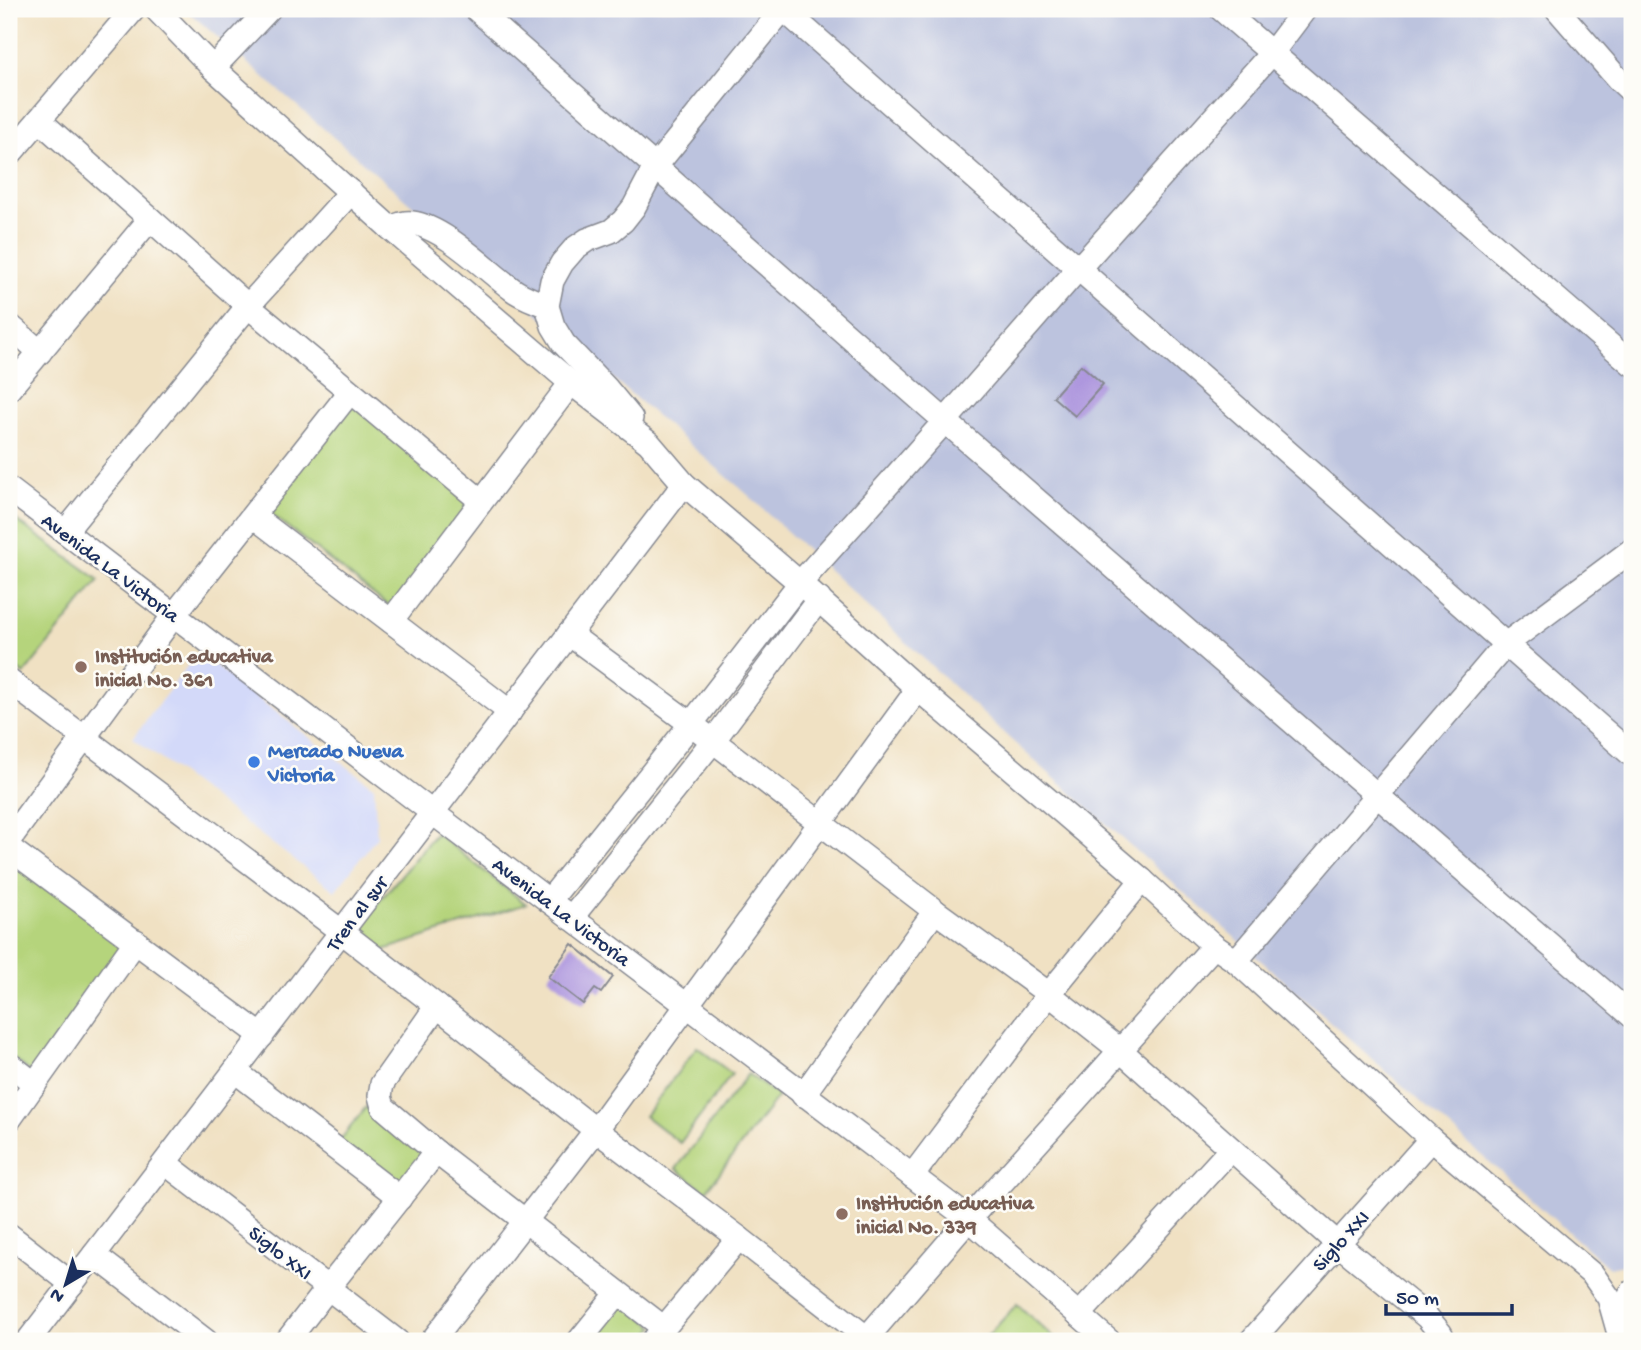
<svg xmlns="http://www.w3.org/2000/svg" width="1641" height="1350" font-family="'Gochi Hand',sans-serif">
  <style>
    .built { fill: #d3d9f9 }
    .industrial { fill: #bcc3de }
    .green { fill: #b5d47b; stroke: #68826c; stroke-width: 2 }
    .building { fill: #ad96de }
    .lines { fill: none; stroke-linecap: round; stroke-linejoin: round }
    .minor-casing { stroke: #868890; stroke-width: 26 }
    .minor { stroke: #fff; stroke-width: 23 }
    .education-dot { fill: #8d6e63; stroke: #fdfcf7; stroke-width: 2.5 }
    .shop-dot { fill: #3f7fe0; stroke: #fdfcf7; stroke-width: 2.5 }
    .labels { text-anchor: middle; stroke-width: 5; stroke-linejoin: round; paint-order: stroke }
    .street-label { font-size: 21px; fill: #1b2f5e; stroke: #fdfcf7 }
    .education-label { font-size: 21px; font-weight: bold; fill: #785e54; stroke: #fdfcf7; text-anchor: start }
    .shop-label { font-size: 21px; font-weight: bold; fill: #366cbe; stroke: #fdfcf7; text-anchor: start }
  </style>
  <rect width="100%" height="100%" fill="#fdfcf7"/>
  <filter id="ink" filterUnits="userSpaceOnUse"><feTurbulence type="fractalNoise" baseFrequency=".0143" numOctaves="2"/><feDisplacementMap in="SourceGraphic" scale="14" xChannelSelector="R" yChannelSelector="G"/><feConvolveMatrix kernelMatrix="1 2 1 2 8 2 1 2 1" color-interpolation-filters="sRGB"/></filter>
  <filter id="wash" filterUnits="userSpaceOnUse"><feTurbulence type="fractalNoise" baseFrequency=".00686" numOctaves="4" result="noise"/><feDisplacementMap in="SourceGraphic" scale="28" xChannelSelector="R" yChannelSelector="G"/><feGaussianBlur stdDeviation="1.57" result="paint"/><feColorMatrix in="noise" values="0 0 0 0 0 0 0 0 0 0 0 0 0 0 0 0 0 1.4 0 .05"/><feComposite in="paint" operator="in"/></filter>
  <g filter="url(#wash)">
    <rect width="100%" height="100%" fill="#f0e1c3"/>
    <!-- built -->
    <polygon class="built" points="198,652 374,787 377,837 335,891 133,738"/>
    <!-- industrial -->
    <polygon class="industrial" points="185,9 1632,9 1632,1263 1609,1268 1010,739 748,495"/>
    <!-- green -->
    <g class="green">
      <polygon points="352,400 472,502 391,608 267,511"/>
      <polygon points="9,515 99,580 24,674 9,662"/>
      <polygon points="436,833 526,904 381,951 354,932"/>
      <polygon points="9,856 125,942 32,1073 9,1055"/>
      <polygon points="697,1047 732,1074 680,1143 645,1116"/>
      <polygon points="748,1074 778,1096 706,1191 676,1169"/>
      <polygon points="366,1107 427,1154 400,1192 338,1143"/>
      <polygon points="618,1298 655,1327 644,1341 601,1341 591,1334"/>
      <polygon points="1017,1304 1056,1340 1055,1341 983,1341"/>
    </g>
    <g id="blocks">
      <!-- building -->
      <g class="building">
        <polygon points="1081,365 1103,384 1075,416 1053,397"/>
        <polygon points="572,944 613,977 601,993 595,989 583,1004 548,977"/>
      </g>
    </g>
  </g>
  <g filter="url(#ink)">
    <use href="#blocks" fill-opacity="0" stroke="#868890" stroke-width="2"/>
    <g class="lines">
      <defs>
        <g id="minor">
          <polyline points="156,9 213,68 390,228 571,383 649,443 684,484 800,583 918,689 1142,880 1214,946 1236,961 1431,1139 1593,1275 1609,1298 1618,1330"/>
          <polyline points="476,9 945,421 1632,1016"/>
          <polyline points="783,9 1632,755"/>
          <polyline points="1221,9 1632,364"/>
          <polyline points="1557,9 1617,78 1632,92"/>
          <polyline points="213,68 269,9"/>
          <polyline points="39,120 248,306 481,501"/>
          <polyline points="9,155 134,9"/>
          <path d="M390,228C398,225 404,222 412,223C444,227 486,270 512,289C522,297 536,301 547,306"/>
          <polyline points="9,325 40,352"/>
          <polyline points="9,389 150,219"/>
          <polyline points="631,418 607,389 564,344 553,326 547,306 552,281 562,263 575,248 587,240 611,231 623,221 634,207 655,167 783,9"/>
          <polyline points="9,489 433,813 969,1219 1109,1341"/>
          <polyline points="253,516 510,712"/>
          <polyline points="65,532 248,306 351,192"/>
          <polyline points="391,621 571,383"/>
          <polyline points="569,634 691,724 935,911 1049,994 1120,1050 1337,1243 1427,1317 1441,1334 1441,1341"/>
          <polyline points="9,681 342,932 596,1130 739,1238 871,1341"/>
          <polyline points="9,840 174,615 350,392"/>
          <polyline points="9,848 262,1036"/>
          <polyline points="549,901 691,724 800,583 945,421 1078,269 1271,54 1305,9"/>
          <polyline points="571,918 713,741 819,599"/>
          <polyline points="1236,961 1506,644 1632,550"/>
          <polyline points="437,1006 382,1084 380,1096 383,1107 436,1152 664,1328"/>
          <polyline points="9,1064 35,1084"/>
          <polyline points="235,1071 400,1198"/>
          <polyline points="803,1095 935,911"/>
          <polyline points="9,1120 136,941"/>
          <polyline points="165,1163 397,1341"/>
          <polyline points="912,1176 1049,994 1142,880"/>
          <polyline points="9,1235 72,1284"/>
          <polyline points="94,1255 206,1341"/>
          <polyline points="1079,1315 1231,1149"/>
          <polyline points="1618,1328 1621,1312 1632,1292"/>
          <polyline points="28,1341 684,484"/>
          <polyline points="287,1341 328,1288 436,1152"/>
          <polyline points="432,1341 596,1130 918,689"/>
          <polyline points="579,1341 618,1293"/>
          <polyline points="653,1341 739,1238"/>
          <polyline points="864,1341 969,1219 1214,946"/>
          <polyline points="1251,1341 1431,1139"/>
        </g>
      </defs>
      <!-- minor casing -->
      <use href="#minor" class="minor-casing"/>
      <!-- minor -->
      <use href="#minor" class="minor"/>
    </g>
  </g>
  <!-- markers -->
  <g class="education-dot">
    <circle cx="81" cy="667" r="7"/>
    <circle cx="842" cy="1214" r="7"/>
  </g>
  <circle class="shop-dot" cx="254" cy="762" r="7"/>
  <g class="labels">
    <!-- street labels -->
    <g class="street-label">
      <text transform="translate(111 567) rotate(37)" y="7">Avenida La Victoria</text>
      <text transform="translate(562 911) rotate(37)" y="7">Avenida La Victoria</text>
      <text transform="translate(356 913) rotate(-53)" y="7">Tren al sur</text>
      <text transform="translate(1340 1240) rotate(-48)" y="7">Siglo XXI</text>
      <text transform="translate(281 1252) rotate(38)" y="7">Siglo XXI</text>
    </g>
    <!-- education labels -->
    <g class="education-label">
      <text x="95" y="662">Institución educativa<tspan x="95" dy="24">inicial No. 361</tspan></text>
      <text x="856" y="1209">Institución educativa<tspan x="856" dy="24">inicial No. 339</tspan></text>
    </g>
    <!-- shop labels -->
    <g class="shop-label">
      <text x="268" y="757">Mercado Nueva<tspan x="268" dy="24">Victoria</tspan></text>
    </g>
  </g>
  <!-- margin -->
  <rect width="1641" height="1350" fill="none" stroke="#fdfcf7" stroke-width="35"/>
  <!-- north arrow -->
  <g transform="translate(66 1284) rotate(218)" stroke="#fdfcf7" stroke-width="5" paint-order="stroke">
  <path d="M0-5L12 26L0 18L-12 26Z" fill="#1b2f5e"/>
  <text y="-10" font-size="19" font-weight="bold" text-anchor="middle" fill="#1b2f5e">N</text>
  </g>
  <!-- scale -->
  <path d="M1386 1304v10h126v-10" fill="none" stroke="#1b2f5e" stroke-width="3.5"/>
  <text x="1396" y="1304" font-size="21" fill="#1b2f5e" stroke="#fdfcf7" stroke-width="5" paint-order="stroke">50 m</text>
</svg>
